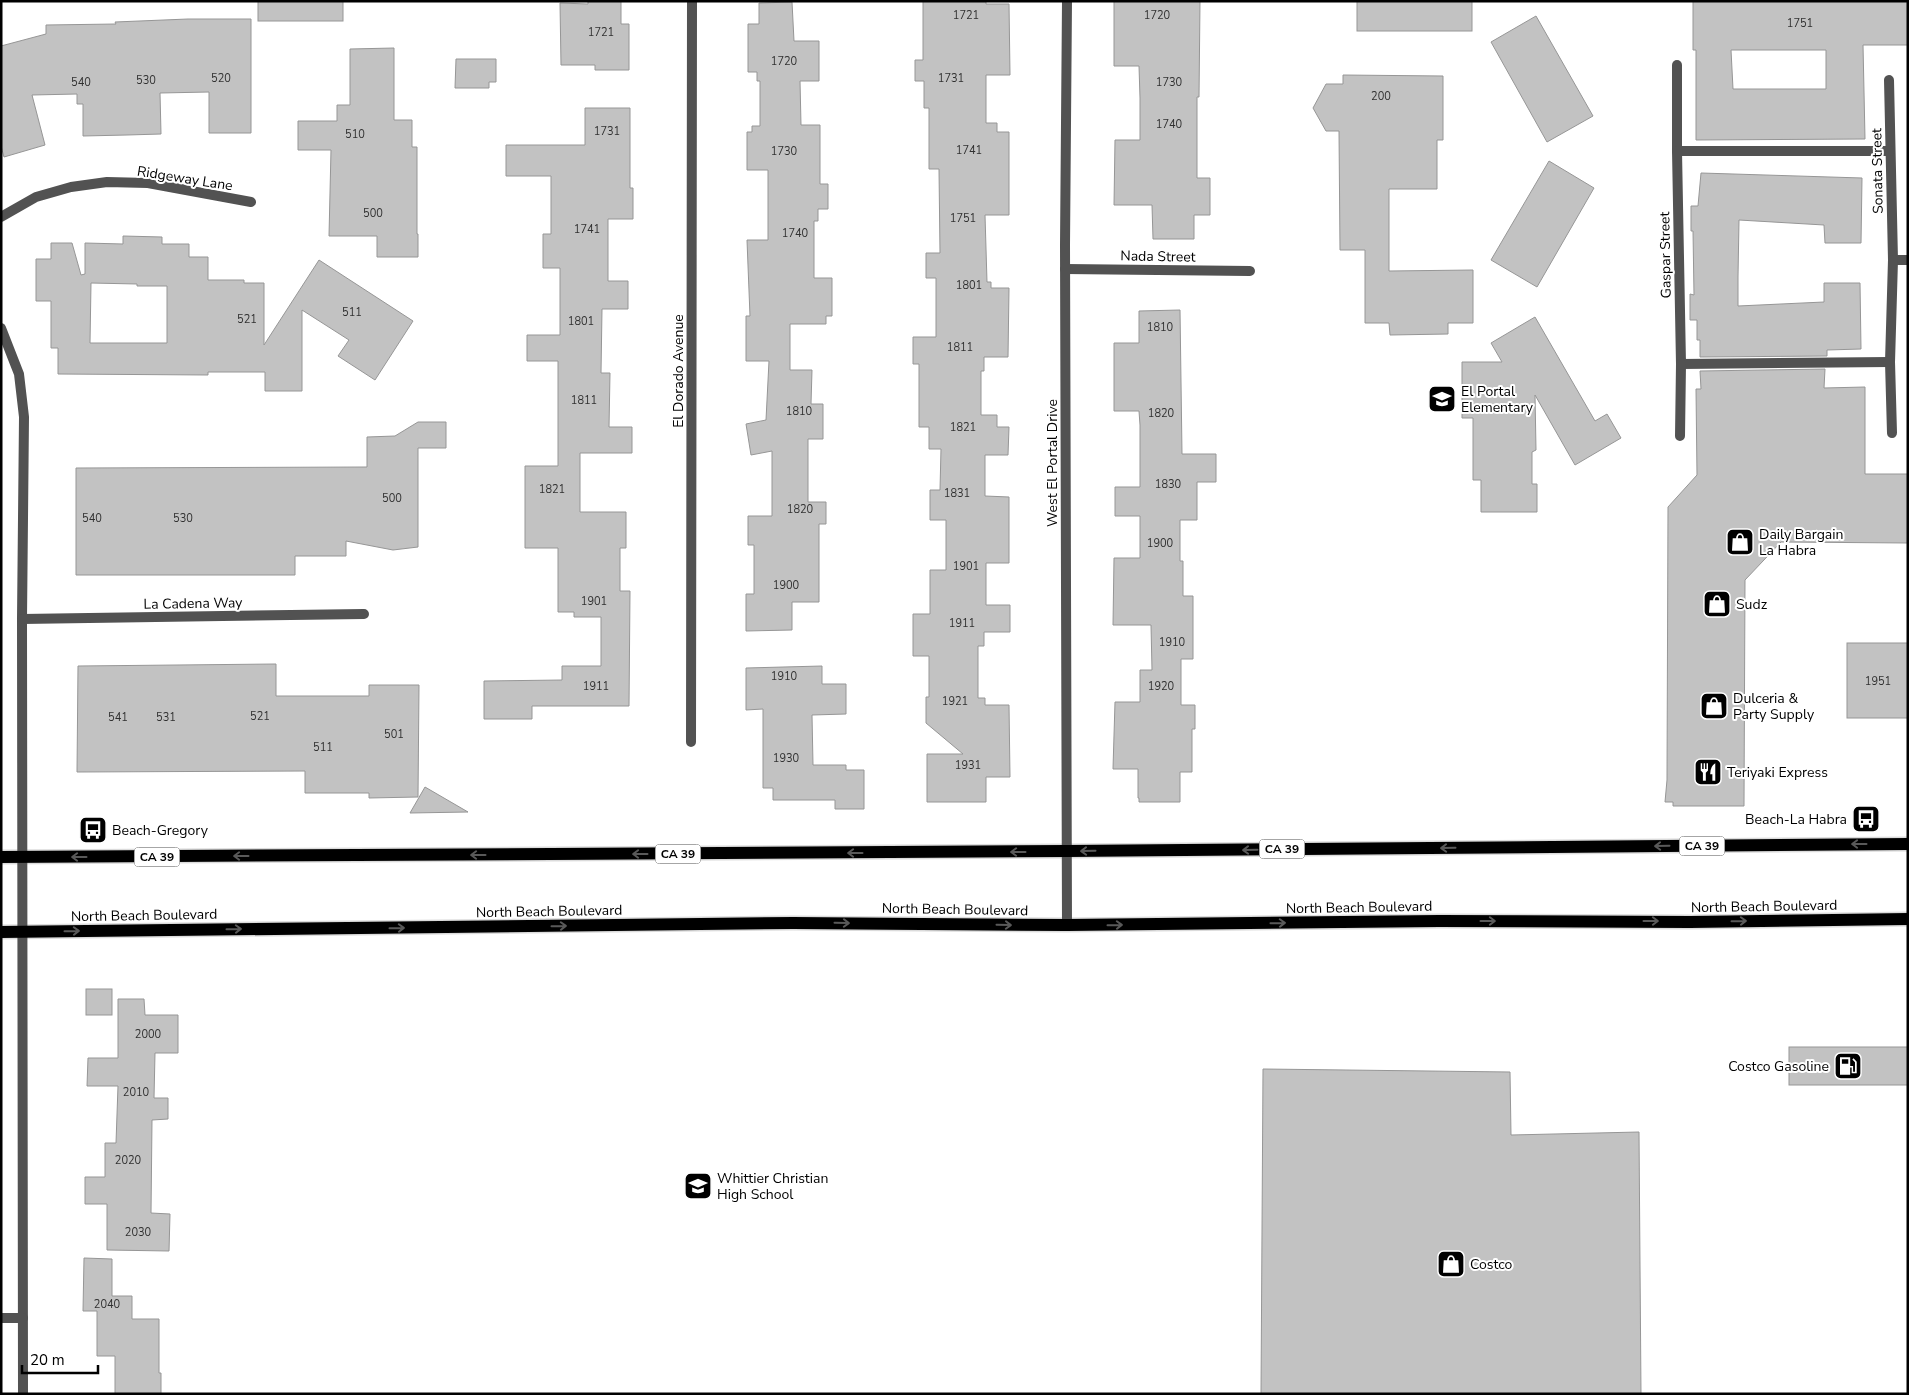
<svg xmlns="http://www.w3.org/2000/svg" width="1909" height="1395" font-family="'Nunito Sans',sans-serif">
  <style>
    .building { fill: #c2c2c2; stroke: #969696; fill-rule: evenodd }
    .lines { fill: none; stroke-linecap: round; stroke-linejoin: round }
    .primary-casing { stroke: #dbdbdb; stroke-width: 15 }
    .minor { stroke: #525252; stroke-width: 10 }
    .primary { stroke: #000; stroke-width: 12 }
    .oneway { stroke: #595959 }
    .labels { text-anchor: middle; stroke-width: 4; stroke-linejoin: round; paint-order: stroke }
    .number-label { font-size: 11px; fill: #303030 }
    .shield { fill: #fff; stroke: #4c4c4c; stroke-width: 1 }
    .shield-label { font-size: 12px; font-weight: bold; fill: #000 }
    .street-label { font-size: 14px; fill: #000; stroke: #fff }
    .poi-label { font-size: 14px; fill: #000; stroke: #fff; text-anchor: start }
  </style>
  <rect width="100%" height="100%" fill="#fff"/>
  <!-- building -->
  <g class="building">
    <rect x="258" y="1" width="85" height="20"/>
    <polygon points="588,1 621,1 621,24 629,24 629,70 595,70 595,65 561,65 560,3 588,4"/>
    <polygon points="923,1 986,1 986,4 1009,4 1010,75 986,75 986,123 997,123 997,132 1009,132 1009,215 985,215 987,282 991,282 991,288 1009,288 1008,357 984,357 984,371 981,371 981,415 997,415 997,427 1009,427 1008,455 985,455 985,496 1009,497 1009,563 986,563 986,605 1010,605 1010,632 984,632 984,646 978,646 978,698 985,698 985,705 1009,705 1010,777 986,777 986,802 927,802 927,754 963,754 926,723 926,697 929,697 929,656 913,656 913,614 930,614 930,570 946,570 946,520 930,520 930,490 940,490 941,449 929,449 929,427 919,427 919,364 913,364 913,337 936,337 936,278 926,278 926,253 940,253 939,169 929,169 929,108 924,108 924,81 915,81 915,60 923,60"/>
    <polygon points="1114,1 1200,1 1199,97 1197,97 1197,178 1210,178 1210,215 1194,215 1194,239 1153,239 1152,205 1114,205 1115,140 1140,140 1140,98 1139,66 1114,66"/>
    <rect x="1357" y="1" width="115" height="30"/>
    <path d="M1693,1H1908V45H1863L1865,139L1696,140V50H1693ZM1731,50H1826V89H1733Z"/>
    <polygon points="792,2 794,41 819,41 819,81 800,81 801,125 820,125 820,184 828,184 828,209 818,209 818,221 814,221 814,278 832,278 832,316 826,316 826,324 790,324 790,370 812,370 811,404 823,404 823,439 808,439 808,502 826,502 826,524 819,524 819,602 792,602 792,630 746,631 746,594 754,594 754,545 748,545 748,516 772,516 772,451 751,455 746,424 766,420 769,361 746,361 746,316 750,316 747,240 768,240 768,170 747,170 747,132 752,132 752,126 760,126 760,81 757,81 757,72 748,72 748,24 759,24 759,3"/>
    <polygon points="1536,16 1593,116 1547,142 1491,42"/>
    <polygon points="188,19 251,19 251,133 209,133 209,92 160,93 161,134 127,135 83,136 83,104 77,104 77,94 32,95 45,145 4,157 1,146 1,46 46,34 46,25 116,24 115,22"/>
    <polygon points="394,48 394,120 412,120 412,147 417,147 417,234 418,234 418,257 377,257 377,236 329,236 331,150 298,150 298,121 337,121 337,105 350,105 350,49"/>
    <polygon points="456,59 496,59 496,82 489,82 489,88 455,88"/>
    <polygon points="1343,75 1443,76 1443,140 1437,140 1437,189 1389,189 1389,271 1473,270 1473,323 1448,323 1448,334 1390,335 1389,323 1365,323 1365,250 1340,250 1339,131 1326,131 1313,108 1326,84 1343,84"/>
    <polygon points="585,108 630,108 630,188 633,188 633,219 608,219 608,281 628,281 628,309 602,309 601,373 610,373 609,427 632,427 632,453 580,453 580,512 626,512 626,548 620,548 620,591 630,591 629,706 532,706 532,719 484,719 484,681 562,680 562,666 601,666 601,617 574,617 574,612 558,612 558,548 525,548 525,466 558,466 558,361 527,361 527,335 560,335 560,268 543,268 543,234 551,234 551,176 506,176 506,145 585,145"/>
    <polygon points="1549,161 1594,188 1537,287 1491,260"/>
    <polygon points="1701,173 1862,178 1861,243 1825,243 1824,225 1739,220 1738,277 1738,306 1824,302 1824,283 1860,283 1861,349 1827,350 1827,356 1700,357 1700,340 1697,340 1697,320 1690,320 1690,294 1694,295 1693,231 1691,231 1691,206 1698,206"/>
    <path d="M123,236L162,237V244H189V257H208V280H244V283H264V345L319,260L413,321L375,380L338,356L349,340L302,310V391H265V372H208V375L58,374V348H51V301H36V259H51V243H72L81,275L85,274V243L123,244ZM91,283L137,284V286H167V343H90Z"/>
    <polygon points="1180,310 1182,454 1216,454 1216,482 1197,482 1197,520 1180,520 1180,561 1183,561 1183,596 1193,596 1193,659 1181,659 1181,705 1195,705 1195,729 1192,729 1192,772 1180,772 1180,802 1139,802 1139,798 1138,798 1138,769 1113,769 1115,702 1140,702 1140,670 1152,670 1151,625 1113,625 1114,558 1140,558 1140,516 1115,516 1115,487 1140,487 1140,425 1139,411 1114,411 1114,343 1139,343 1139,311"/>
    <polygon points="1535,317 1595,421 1607,414 1621,438 1575,465 1535,395 1536,450 1532,452 1532,484 1537,484 1537,512 1481,512 1481,480 1473,480 1473,418 1462,418 1462,362 1502,362 1491,343"/>
    <polygon points="1825,369 1824,388 1865,387 1865,474 1908,474 1908,543 1781,542 1745,580 1744,806 1673,806 1673,802 1665,802 1667,780 1668,507 1697,475 1696,389 1701,389 1700,371"/>
    <polygon points="418,422 446,422 446,448 418,448 418,547 393,550 346,541 346,556 295,556 295,575 76,575 76,468 367,467 367,437 395,436"/>
    <rect x="1847" y="643" width="61" height="75"/>
    <polygon points="276,664 276,696 369,696 369,685 419,685 418,797 369,798 369,793 305,793 305,771 77,772 78,666"/>
    <polygon points="822,666 822,684 846,684 846,714 812,715 813,765 846,765 846,770 864,770 864,809 835,809 835,800 773,800 773,788 763,788 763,709 746,710 746,668"/>
    <polygon points="425,787 468,812 410,813"/>
    <rect x="86" y="989" width="26" height="26"/>
    <polygon points="118,999 144,999 145,1015 178,1015 178,1053 155,1053 154,1098 168,1098 168,1119 152,1120 151,1213 170,1214 169,1251 107,1250 107,1204 85,1204 85,1177 105,1177 105,1143 116,1143 118,1086 87,1086 88,1058 118,1058"/>
    <rect x="1789" y="1047" width="119" height="38"/>
    <polygon points="1263,1069 1510,1072 1511,1135 1639,1132 1641,1394 1261,1394"/>
    <polygon points="84,1258 112,1259 112,1296 132,1296 132,1319 159,1319 159,1373 161,1373 161,1394 115,1394 115,1356 97,1356 97,1311 83,1311"/>
  </g>
  <g class="lines">
    <defs>
      <g id="primary">
        <polyline points="1,857 1067,851 1908,844"/>
        <polyline points="1,932 793,923 1067,925 1439,921 1690,922 1908,919"/>
      </g>
    </defs>
    <!-- primary casing -->
    <use href="#primary" class="primary-casing"/>
    <!-- minor -->
    <g class="minor">
      <polyline points="1677,65 1677,151"/>
      <polyline points="1889,80 1893,260 1908,260"/>
      <polyline points="1,217 36,197 71,187 107,182 148,183 251,202"/>
      <polyline points="1065,269 1250,271"/>
      <polyline points="1,328 19,374 24,417 22,619 23,1394"/>
      <polyline points="1890,362 1681,364 1677,151 1890,151"/>
      <polyline points="1892,433 1890,362 1893,260"/>
      <polyline points="1680,436 1681,364"/>
      <polyline points="22,619 364,614"/>
      <polyline points="691,742 692,1"/>
      <polyline points="1067,925 1065,245 1067,1"/>
      <polyline points="1,1318 23,1318"/>
    </g>
    <!-- primary -->
    <use href="#primary" class="primary"/>
  </g>
  <!-- one-way arrows -->
  <defs><path id="oneway-shaft" d="M-6 0H5M1.5-3L5.5 0L1.5 3" fill="none" stroke-width="1.6" stroke-linecap="round" stroke-linejoin="round" transform="scale(1.25)"/></defs>
  <g class="oneway">
    <use href="#oneway-shaft" transform="translate(1859 844) rotate(180)"/>
    <use href="#oneway-shaft" transform="translate(1662 846) rotate(179)"/>
    <use href="#oneway-shaft" transform="translate(1448 848) rotate(179)"/>
    <use href="#oneway-shaft" transform="translate(1250 850) rotate(179)"/>
    <use href="#oneway-shaft" transform="translate(1088 851) rotate(179)"/>
    <use href="#oneway-shaft" transform="translate(1018 852) rotate(180)"/>
    <use href="#oneway-shaft" transform="translate(855 853) rotate(180)"/>
    <use href="#oneway-shaft" transform="translate(640 854) rotate(180)"/>
    <use href="#oneway-shaft" transform="translate(478 855) rotate(180)"/>
    <use href="#oneway-shaft" transform="translate(241 856) rotate(180)"/>
    <use href="#oneway-shaft" transform="translate(79 857) rotate(180)"/>
    <use href="#oneway-shaft" transform="translate(1488 921)"/>
    <use href="#oneway-shaft" transform="translate(1651 921)"/>
    <use href="#oneway-shaft" transform="translate(1739 921) rotate(-1)"/>
    <use href="#oneway-shaft" transform="translate(842 923) rotate(1)"/>
    <use href="#oneway-shaft" transform="translate(1278 923) rotate(-1)"/>
    <use href="#oneway-shaft" transform="translate(1004 925) rotate(1)"/>
    <use href="#oneway-shaft" transform="translate(1115 925) rotate(-1)"/>
    <use href="#oneway-shaft" transform="translate(559 926) rotate(-1)"/>
    <use href="#oneway-shaft" transform="translate(397 928) rotate(-1)"/>
    <use href="#oneway-shaft" transform="translate(234 929) rotate(-1)"/>
    <use href="#oneway-shaft" transform="translate(72 931) rotate(-1)"/>
  </g>
  <!-- icons -->
  <defs>
    <symbol id="school-square" viewBox="-11 -11 22 22"><rect x="-9" y="-9" width="18" height="18" rx="4" fill="#000" stroke="#fff"/><path d="M0-5L7-2L0 1L-7-2ZM-4 1L0 2.5L4 1V4Q0 6-4 4Z" fill="#fff"/></symbol>
    <symbol id="shop-square" viewBox="-11 -11 22 22"><rect x="-9" y="-9" width="18" height="18" rx="4" fill="#000" stroke="#fff"/><path d="M-5-2.5h2.3a2.7 3.5 0 0 1 5.4 0H5L5.5 6h-11ZM-1.5-2.5h3a1.5 2.3 0 0 0-3 0Z" fill="#fff"/></symbol>
    <symbol id="restaurant-square" viewBox="-11 -11 22 22"><rect x="-9" y="-9" width="18" height="18" rx="4" fill="#000" stroke="#fff"/><path d="M-5-6h1v4h1v-4h1v4h1v-4h1v5L-1.5 .5V6h-2V.5L-5-1ZM5-6V6H3V1.5H1.5Q1.5-4 5-6Z" fill="#fff"/></symbol>
    <symbol id="bus-square" viewBox="-11 -11 22 22"><rect x="-9" y="-9" width="18" height="18" rx="4" fill="#000" stroke="#fff"/><path d="M-5-6H5V4H4V6H2V4H-2V6H-4V4H-5ZM-3.5-4V0h7V-4ZM-3.5 1.2v1.5H-2V1.2ZM2 1.2v1.5H3.5V1.2Z" fill="#fff"/></symbol>
    <symbol id="fuel-square" viewBox="-11 -11 22 22"><rect x="-9" y="-9" width="18" height="18" rx="4" fill="#000" stroke="#fff"/><path d="M-5.5-6h7V0h2V4h1.3V-2.5L3-4.5l.8-.8L6-3V5H2.5V1h-1V6h-7ZM-4.2-4.7v3.2H.2V-4.7Z" fill="#fff"/></symbol>
  </defs>
  <g fill-rule="evenodd">
    <use href="#school-square" x="1426" y="383" width="32" height="32"/>
    <use href="#shop-square" x="1724" y="526" width="32" height="32"/>
    <use href="#shop-square" x="1701" y="588" width="32" height="32"/>
    <use href="#shop-square" x="1698" y="690" width="32" height="32"/>
    <use href="#restaurant-square" x="1692" y="756" width="32" height="32"/>
    <use href="#bus-square" x="1850" y="803" width="32" height="32"/>
    <use href="#bus-square" x="77" y="814" width="32" height="32"/>
    <use href="#fuel-square" x="1832" y="1050" width="32" height="32"/>
    <use href="#school-square" x="682" y="1170" width="32" height="32"/>
    <use href="#shop-square" x="1435" y="1248" width="32" height="32"/>
  </g>
  <g class="labels">
    <!-- number labels -->
    <g class="number-label">
      <text x="966" y="19">1721</text>
      <text x="1157" y="19">1720</text>
      <text x="1800" y="27">1751</text>
      <text x="601" y="36">1721</text>
      <text x="784" y="65">1720</text>
      <text x="221" y="82">520</text>
      <text x="951" y="82">1731</text>
      <text x="146" y="84">530</text>
      <text x="81" y="86">540</text>
      <text x="1169" y="86">1730</text>
      <text x="1381" y="100">200</text>
      <text x="1169" y="128">1740</text>
      <text x="607" y="135">1731</text>
      <text x="355" y="138">510</text>
      <text x="969" y="154">1741</text>
      <text x="784" y="155">1730</text>
      <text x="373" y="217">500</text>
      <text x="963" y="222">1751</text>
      <text x="587" y="233">1741</text>
      <text x="795" y="237">1740</text>
      <text x="969" y="289">1801</text>
      <text x="352" y="316">511</text>
      <text x="247" y="323">521</text>
      <text x="581" y="325">1801</text>
      <text x="1160" y="331">1810</text>
      <text x="960" y="351">1811</text>
      <text x="584" y="404">1811</text>
      <text x="799" y="415">1810</text>
      <text x="1161" y="417">1820</text>
      <text x="963" y="431">1821</text>
      <text x="1168" y="488">1830</text>
      <text x="552" y="493">1821</text>
      <text x="957" y="497">1831</text>
      <text x="392" y="502">500</text>
      <text x="800" y="513">1820</text>
      <text x="92" y="522">540</text>
      <text x="183" y="522">530</text>
      <text x="1160" y="547">1900</text>
      <text x="966" y="570">1901</text>
      <text x="786" y="589">1900</text>
      <text x="594" y="605">1901</text>
      <text x="962" y="627">1911</text>
      <text x="1172" y="646">1910</text>
      <text x="784" y="680">1910</text>
      <text x="1878" y="685">1951</text>
      <text x="596" y="690">1911</text>
      <text x="1161" y="690">1920</text>
      <text x="955" y="705">1921</text>
      <text x="260" y="720">521</text>
      <text x="118" y="721">541</text>
      <text x="166" y="721">531</text>
      <text x="394" y="738">501</text>
      <text x="323" y="751">511</text>
      <text x="786" y="762">1930</text>
      <text x="968" y="769">1931</text>
      <text x="148" y="1038">2000</text>
      <text x="136" y="1096">2010</text>
      <text x="128" y="1164">2020</text>
      <text x="138" y="1236">2030</text>
      <text x="107" y="1308">2040</text>
    </g>
    <!-- shield labels -->
    <g class="shield">
      <rect x="1679.5" y="836.5" width="45" height="19" rx="4"/>
      <rect x="1259.5" y="839.5" width="45" height="19" rx="4"/>
      <rect x="655.5" y="844.5" width="45" height="19" rx="4"/>
      <rect x="134.5" y="847.5" width="45" height="19" rx="4"/>
    </g>
    <g class="shield-label">
      <text x="1702" y="850">CA 39</text>
      <text x="1282" y="853">CA 39</text>
      <text x="678" y="858">CA 39</text>
      <text x="157" y="861">CA 39</text>
    </g>
    <!-- street labels -->
    <g class="street-label">
      <text transform="translate(1877 171) rotate(-91)" y="5">Sonata Street</text>
      <text transform="translate(185 178) rotate(9)" y="5">Ridgeway Lane</text>
      <text transform="translate(1665 255) rotate(-91)" y="5">Gaspar Street</text>
      <text transform="translate(1158 256) rotate(1)" y="5">Nada Street</text>
      <text transform="translate(678 371) rotate(-90)" y="5">El Dorado Avenue</text>
      <text transform="translate(1052 463) rotate(-90)" y="5">West El Portal Drive</text>
      <text transform="translate(193 603) rotate(-1)" y="5">La Cadena Way</text>
      <text transform="translate(1764 906) rotate(-1)" y="5">North Beach Boulevard</text>
      <text transform="translate(1359 907) rotate(-1)" y="5">North Beach Boulevard</text>
      <text transform="translate(955 909) rotate(1)" y="5">North Beach Boulevard</text>
      <text transform="translate(549 911) rotate(-1)" y="5">North Beach Boulevard</text>
      <text transform="translate(144 915) rotate(-1)" y="5">North Beach Boulevard</text>
    </g>
    <!-- poi labels -->
    <g class="poi-label">
      <text x="1461" y="396">El Portal<tspan x="1461" dy="16">Elementary</tspan></text>
      <text x="1759" y="539">Daily Bargain<tspan x="1759" dy="16">La Habra</tspan></text>
      <text x="1736" y="609">Sudz</text>
      <text x="1733" y="703">Dulceria &amp;<tspan x="1733" dy="16">Party Supply</tspan></text>
      <text x="1727" y="777">Teriyaki Express</text>
      <text x="1847" y="824" text-anchor="end">Beach-La Habra</text>
      <text x="112" y="835">Beach-Gregory</text>
      <text x="1829" y="1071" text-anchor="end">Costco Gasoline</text>
      <text x="717" y="1183">Whittier Christian<tspan x="717" dy="16">High School</tspan></text>
      <text x="1470" y="1269">Costco</text>
    </g>
  </g>
  <!-- border -->
  <rect width="1909" height="1395" fill="none" stroke="#000000" stroke-width="5"/>
  <!-- scale -->
  <path d="M22 1365v8h76v-8" fill="none" stroke="#000000" stroke-width="2.5"/>
  <text x="30" y="1365" font-size="15" fill="#000000" stroke="#ffffff" stroke-width="4" paint-order="stroke">20 m</text>
</svg>
